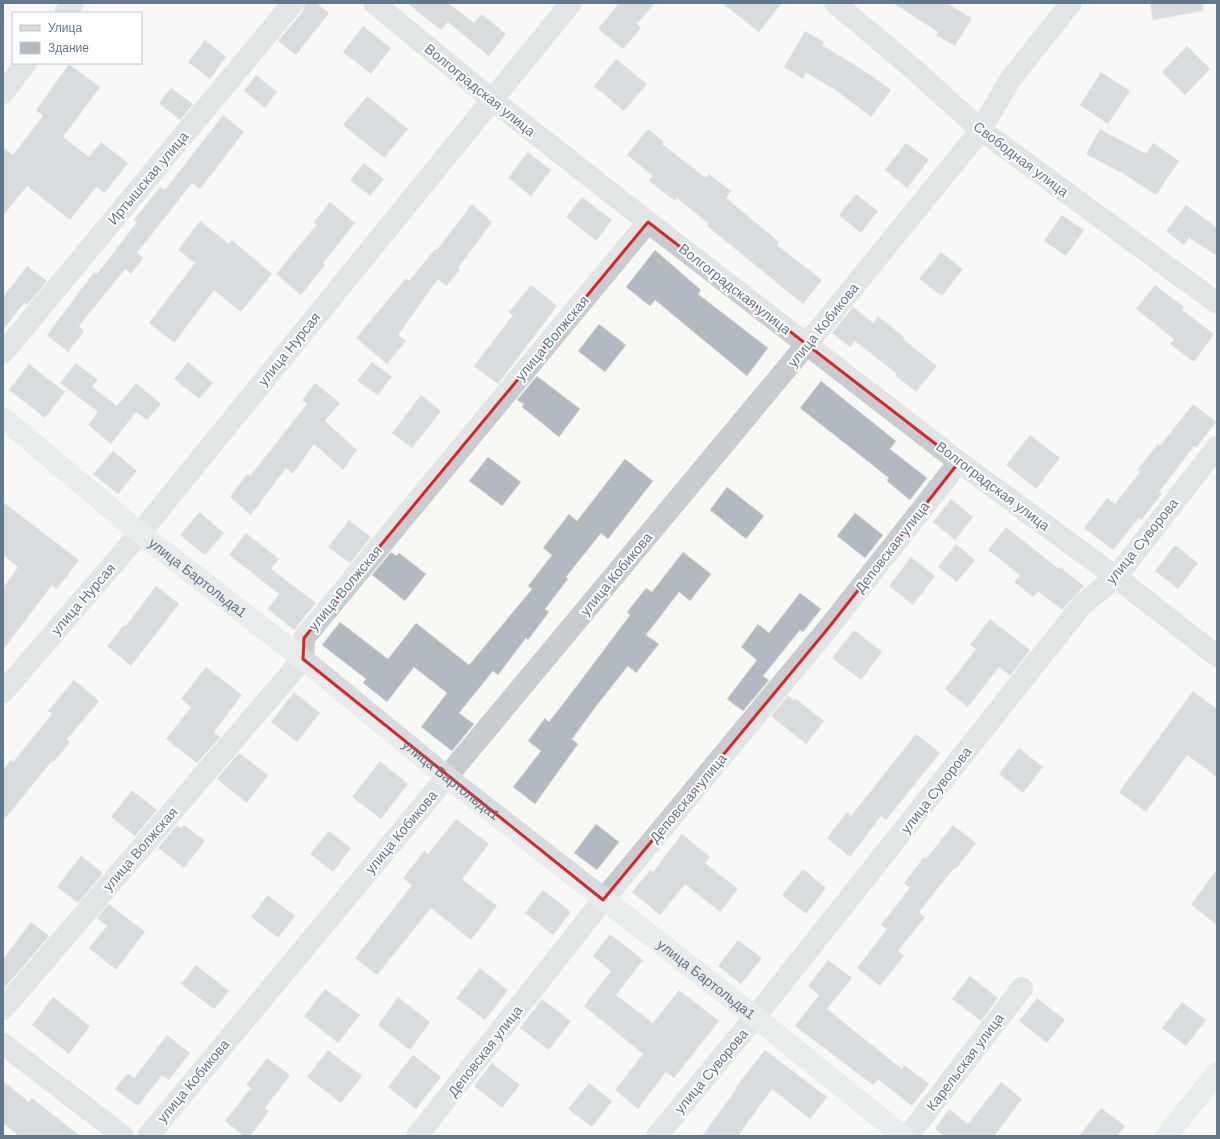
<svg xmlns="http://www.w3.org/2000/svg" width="1220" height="1139" font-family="Arial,sans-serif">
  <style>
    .building { fill: #b2b9c1; stroke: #dadad8 }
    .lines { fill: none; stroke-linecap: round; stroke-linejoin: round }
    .street { stroke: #c8ccd0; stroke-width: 22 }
    .secondary { stroke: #d6dbe0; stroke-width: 22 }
    .marked { fill: none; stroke: #d62828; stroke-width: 3; stroke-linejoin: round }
    .labels { text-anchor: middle; stroke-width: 4; stroke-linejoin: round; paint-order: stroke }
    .street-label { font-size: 14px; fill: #64768a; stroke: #fff }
  </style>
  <rect width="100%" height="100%" fill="#f8f9f5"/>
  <!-- building -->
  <g class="building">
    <polygon points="305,3 317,3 329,13 296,55 278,41 303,11"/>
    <polygon points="407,3 448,3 474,23 482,14 506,34 489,56 448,22 441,30"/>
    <polygon points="619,3 655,3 637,24 641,28 623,49 598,29"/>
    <polygon points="722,3 782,3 759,32"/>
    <polygon points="893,3 947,3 972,18 955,46 936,35 938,32"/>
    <polygon points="1150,3 1203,3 1203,11 1153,20"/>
    <polygon points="363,26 391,48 371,74 343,52"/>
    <polygon points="805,31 824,42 822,45 869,74 891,90 871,117 838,92 806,72 803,79 784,67"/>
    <polygon points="205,40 226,57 210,79 188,62"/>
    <polygon points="1187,46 1210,69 1185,95 1162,72"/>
    <polygon points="616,59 647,84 624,111 594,86"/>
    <polygon points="69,64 100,87 63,137 89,157 101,142 128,163 105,193 96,187 70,220 27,186 3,216 3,147 13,155 43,116 36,110"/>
    <polygon points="1101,72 1130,91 1108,124 1080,105"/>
    <polygon points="256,75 277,92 265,108 244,91"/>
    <polygon points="171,88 193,104 180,120 159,103"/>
    <polygon points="367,96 408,129 384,158 343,125"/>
    <polygon points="223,115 244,132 200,189 192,183 137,253 143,258 131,274 125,269 79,326 84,331 68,352 47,335 94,272 97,274 137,222 134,220 160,187 165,190"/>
    <polygon points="648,129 664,142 662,144 706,178 709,174 731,191 726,198 779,242 777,245 822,280 803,304 707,226 709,224 677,198 675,201 649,181 653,176 627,155"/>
    <polygon points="1100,129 1146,154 1153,143 1179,161 1156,195 1124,174 1086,154"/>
    <polygon points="906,143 929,160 907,188 885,170"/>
    <polygon points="528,152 551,170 531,196 508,178"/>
    <polygon points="364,163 384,179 370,196 350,180"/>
    <polygon points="856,194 878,211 861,233 839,215"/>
    <polygon points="582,197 612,220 596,241 566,217"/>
    <polygon points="330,202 355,223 323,263 325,265 301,295 276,274 317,224 314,222"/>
    <polygon points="472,204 492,222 458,268 460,270 446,286 438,279 398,335 406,341 387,364 356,338 406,278 409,281 435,249 437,250"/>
    <polygon points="1186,205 1217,228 1217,256 1189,238 1184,245 1166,231"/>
    <polygon points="1062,215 1084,230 1066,256 1044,241"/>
    <polygon points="200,221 229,244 232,240 272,274 241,312 214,290 174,343 149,323 195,263 178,250"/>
    <polygon points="655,250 701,290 698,294 768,348 747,376 655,300 650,306 626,287"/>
    <polygon points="941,252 963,269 942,296 919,279"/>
    <polygon points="27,266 47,281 27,305 24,303 3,330 3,297"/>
    <polygon points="531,285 557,306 498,384 474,366 513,315 509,312"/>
    <polygon points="1155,285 1184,307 1182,310 1214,334 1194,362 1170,344 1174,339 1136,309"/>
    <polygon points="853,307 873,323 878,316 904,337 903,339 937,366 916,392 895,375 896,373 855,341 850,347 832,333"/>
    <polygon points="599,324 626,345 605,372 578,351"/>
    <polygon points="188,362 213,383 199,399 174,379"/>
    <polygon points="372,362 392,376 378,395 357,381"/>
    <polygon points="76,363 98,380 92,387 117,406 136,383 161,404 147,420 136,412 111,444 88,425 98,412 60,383"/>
    <polygon points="29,364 65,392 45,418 9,390"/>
    <polygon points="537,376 580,409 559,437 522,407 524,404 517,400"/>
    <polygon points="821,381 896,441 890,449 927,478 910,500 887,481 889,478 800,408"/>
    <polygon points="315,383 340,403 325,421 357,450 343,470 314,444 293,474 286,468 251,515 230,497 247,474 250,476 307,404 302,400"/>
    <polygon points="421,395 441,411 412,448 392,433"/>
    <polygon points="1193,404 1216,422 1196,448 1194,446 1159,492 1162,494 1141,520 1139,518 1113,550 1084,528 1107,498 1115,504 1140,472 1137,470 1158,444 1160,446"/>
    <polygon points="1030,435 1060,458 1036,489 1006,465"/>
    <polygon points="113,451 137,471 118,494 93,474"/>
    <polygon points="488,457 521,482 502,506 469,481"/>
    <polygon points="625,459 653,481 608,539 601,533 566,577 568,579 545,609 549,612 528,640 526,638 498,675 493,671 459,713 474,724 452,751 421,727 447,693 414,667 387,702 363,683 366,679 322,645 340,622 388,659 416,623 469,665 532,589 528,586 552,555 543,548 569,514 577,521"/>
    <polygon points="727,487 764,516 746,539 710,510"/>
    <polygon points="951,499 973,517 955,540 933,522"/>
    <polygon points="3,502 79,560 57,589 52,585 3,650 3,588 18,567 3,555"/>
    <polygon points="199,512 224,533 205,555 180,535"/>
    <polygon points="855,513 883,535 865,558 837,536"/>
    <polygon points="349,520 371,537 350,563 328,547"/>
    <polygon points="1006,527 1059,569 1060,567 1084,586 1062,610 1038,591 1033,597 1014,582 1020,575 988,550"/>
    <polygon points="246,533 279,559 271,569 316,603 294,630 268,609 279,594 229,555"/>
    <polygon points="956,544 975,560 957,582 938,567"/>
    <polygon points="1175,545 1198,563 1178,589 1155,571"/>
    <polygon points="391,552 396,556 399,553 426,574 405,601 372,575"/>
    <polygon points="683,552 711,574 690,601 679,592 646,635 659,644 636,673 628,666 597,705 572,739 578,744 535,804 513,787 541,751 528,741 545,718 549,722 579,683 630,615 627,612 646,588 652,592"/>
    <polygon points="911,557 935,576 913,605 889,586"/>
    <polygon points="156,586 179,604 131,666 107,646 124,625 126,626"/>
    <polygon points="800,593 821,609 803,632 800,630 763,676 769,680 743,711 727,699 757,660 741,647 758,624 769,633"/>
    <polygon points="990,619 1030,650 1010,676 999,667 968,707 945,689 976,649 970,645"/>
    <polygon points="854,630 882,652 861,680 832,658"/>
    <polygon points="206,667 242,695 214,732 220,737 197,763 166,739 191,707 181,699"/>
    <polygon points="74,680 99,701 67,739 70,742 54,762 52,761 3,821 3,770 11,760 13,762 52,714 48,711"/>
    <polygon points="1193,691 1217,709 1217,777 1187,755 1146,812 1119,792"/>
    <polygon points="294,692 320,713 297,742 271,722"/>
    <polygon points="788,696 794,700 796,699 824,721 806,744 771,716"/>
    <polygon points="916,734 940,753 886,820 881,816 850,857 827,838 847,812 851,816"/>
    <polygon points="1019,748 1043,767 1023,793 999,774"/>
    <polygon points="239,753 268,775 247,803 217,779"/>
    <polygon points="380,761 408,784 381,819 352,797"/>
    <polygon points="132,790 157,810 135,836 111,817"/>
    <polygon points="456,819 489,844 462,879 497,906 471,940 431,908 377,975 355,958 412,885 403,878 424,851 428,854"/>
    <polygon points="596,824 619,842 597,870 574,853"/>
    <polygon points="177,825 181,828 184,825 205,841 184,868 158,848"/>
    <polygon points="953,825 976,843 956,869 954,868 919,912 925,917 898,951 904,956 880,986 857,968 887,929 881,925 910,888 904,883 924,857 926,859"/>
    <polygon points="329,831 351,848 333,872 310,854"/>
    <polygon points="682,834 710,857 705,863 738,889 720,912 685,884 660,915 632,892 650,870 653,872"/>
    <polygon points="81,856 103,873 78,903 57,887"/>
    <polygon points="803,869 826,888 806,914 782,895"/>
    <polygon points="1217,869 1217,925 1191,905"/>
    <polygon points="543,890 571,912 553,935 525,913"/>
    <polygon points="268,895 295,916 278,938 251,917"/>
    <polygon points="109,904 145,932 116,970 89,948 107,926 97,918"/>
    <polygon points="31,922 49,936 3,990 3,959"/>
    <polygon points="610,934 643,960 616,995 653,1023 679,990 719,1021 674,1078 666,1072 638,1109 615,1090 643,1054 584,1006 611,971 593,956"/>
    <polygon points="738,940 762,958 741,984 718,966"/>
    <polygon points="828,960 852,978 827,1009 902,1069 904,1065 929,1084 912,1106 878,1079 873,1085 795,1026 819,995 808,986"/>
    <polygon points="196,965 229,991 214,1009 181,984"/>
    <polygon points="480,968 508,990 485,1020 456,998"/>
    <polygon points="970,976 998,998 981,1021 952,999"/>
    <polygon points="325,989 360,1015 338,1043 304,1016"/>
    <polygon points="53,997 90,1026 69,1054 32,1025"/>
    <polygon points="398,997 430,1022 410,1050 378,1025"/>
    <polygon points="1037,998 1065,1020 1047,1043 1019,1021"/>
    <polygon points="542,999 571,1021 549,1050 520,1028"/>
    <polygon points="1182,1002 1206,1020 1186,1046 1162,1028"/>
    <polygon points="167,1035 190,1053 169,1080 162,1075 138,1106 115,1089 128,1073 134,1078"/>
    <polygon points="328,1050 362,1076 341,1103 307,1077"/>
    <polygon points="765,1050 827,1097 810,1119 772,1089 738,1136 702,1136 737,1088 736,1087"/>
    <polygon points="413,1055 441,1077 416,1109 388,1087"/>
    <polygon points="267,1058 290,1075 265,1108 269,1111 250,1136 244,1136 225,1121 251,1088 246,1085"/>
    <polygon points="492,1063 520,1085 502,1108 474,1086"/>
    <polygon points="3,1081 29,1102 32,1098 80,1136 19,1136 3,1124"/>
    <polygon points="1001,1082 1022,1099 994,1136 944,1136 935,1129 949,1109 968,1124"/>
    <polygon points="589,1083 612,1101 592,1127 568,1109"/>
    <polygon points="1101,1108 1125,1126 1117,1136 1079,1136"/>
  </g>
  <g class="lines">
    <!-- street -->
    <g class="street">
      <polyline points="374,3 491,99 648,222 959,462 1116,577 1217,656"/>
      <polyline points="835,3 910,66 981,130 1217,303"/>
      <polyline points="65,13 73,3"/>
      <polyline points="3,93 26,63"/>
      <polyline points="3,353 293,3"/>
      <polyline points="3,692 140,533 571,3"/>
      <polyline points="3,1009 303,659 304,638 648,222"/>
      <polyline points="3,1044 123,1136"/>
      <polyline points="148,1136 807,344 981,130 1009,81 1071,3"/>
      <polyline points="417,1136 603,900 830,626 959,462"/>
      <polyline points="657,1136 755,1017 1082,605 1116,577 1217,447"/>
      <polyline points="908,1136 1022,988"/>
    </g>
    <!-- secondary -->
    <g class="secondary">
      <path id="s1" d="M3,418L140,533L303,659L447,777L755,1017L903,1136"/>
      <polyline points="1166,1136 1217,1073"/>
    </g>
  </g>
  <!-- marked area -->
  <path d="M0 0H1220V1139H0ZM648,222L959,462L830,626L603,900L303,659L304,638Z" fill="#f8f9f5" fill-opacity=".55" fill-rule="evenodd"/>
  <path class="marked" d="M648,222L959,462L830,626L603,900L303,659L304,638Z"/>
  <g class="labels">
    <!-- street labels -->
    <g class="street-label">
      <text transform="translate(480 90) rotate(39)" y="5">Волгоградская улица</text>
      <text transform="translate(1021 159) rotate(37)" y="5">Свободная улица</text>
      <text transform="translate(148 178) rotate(-50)" y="5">Иртышская улица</text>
      <text transform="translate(735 289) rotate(38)" y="5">Волгоградская улица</text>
      <text transform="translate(823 325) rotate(-51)" y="5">улица Кобикова</text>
      <text transform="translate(552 338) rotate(-50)" y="5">улица Волжская</text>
      <text transform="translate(289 349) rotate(-51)" y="5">улица Нурсая</text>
      <text transform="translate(993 486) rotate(37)" y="5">Волгоградская улица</text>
      <text transform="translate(1142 541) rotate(-51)" y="5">улица Суворова</text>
      <text transform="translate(892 547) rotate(-52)" y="5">Деповская улица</text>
      <text transform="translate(616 574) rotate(-50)" y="5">улица Кобикова</text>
      <text dy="5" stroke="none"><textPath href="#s1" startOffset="252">улица Бартольда1</textPath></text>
      <text transform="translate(345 588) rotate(-50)" y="5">улица Волжская</text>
      <text transform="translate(83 599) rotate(-49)" y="5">улица Нурсая</text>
      <text dy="5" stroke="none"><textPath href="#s1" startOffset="576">улица Бартольда1</textPath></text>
      <text transform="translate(936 790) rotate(-52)" y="5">улица Суворова</text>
      <text transform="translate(688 798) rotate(-50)" y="5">Деповская улица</text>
      <text transform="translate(401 832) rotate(-50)" y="5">улица Кобикова</text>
      <text transform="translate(140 849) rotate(-49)" y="5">улица Волжская</text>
      <text dy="5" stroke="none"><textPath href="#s1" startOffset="900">улица Бартольда1</textPath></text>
      <text transform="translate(485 1051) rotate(-52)" y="5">Деповская улица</text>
      <text transform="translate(965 1062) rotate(-53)" y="5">Карельская улица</text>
      <text transform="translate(711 1071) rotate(-50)" y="5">улица Суворова</text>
      <text transform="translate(193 1081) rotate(-50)" y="5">улица Кобикова</text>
    </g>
  </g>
  <!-- border -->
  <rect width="1220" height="1139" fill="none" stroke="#64768a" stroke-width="8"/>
  <!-- legend -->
  <rect x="12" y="12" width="130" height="52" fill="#ffffff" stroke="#c1c8d0"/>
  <rect x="20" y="25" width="20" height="6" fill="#d6dbe0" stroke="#c1c8d0"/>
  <text x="48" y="32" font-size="12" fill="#64768a">Улица</text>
  <rect x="20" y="42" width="20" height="12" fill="#b2b9c1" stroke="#c1c8d0"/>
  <text x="48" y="52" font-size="12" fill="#64768a">Здание</text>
</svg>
